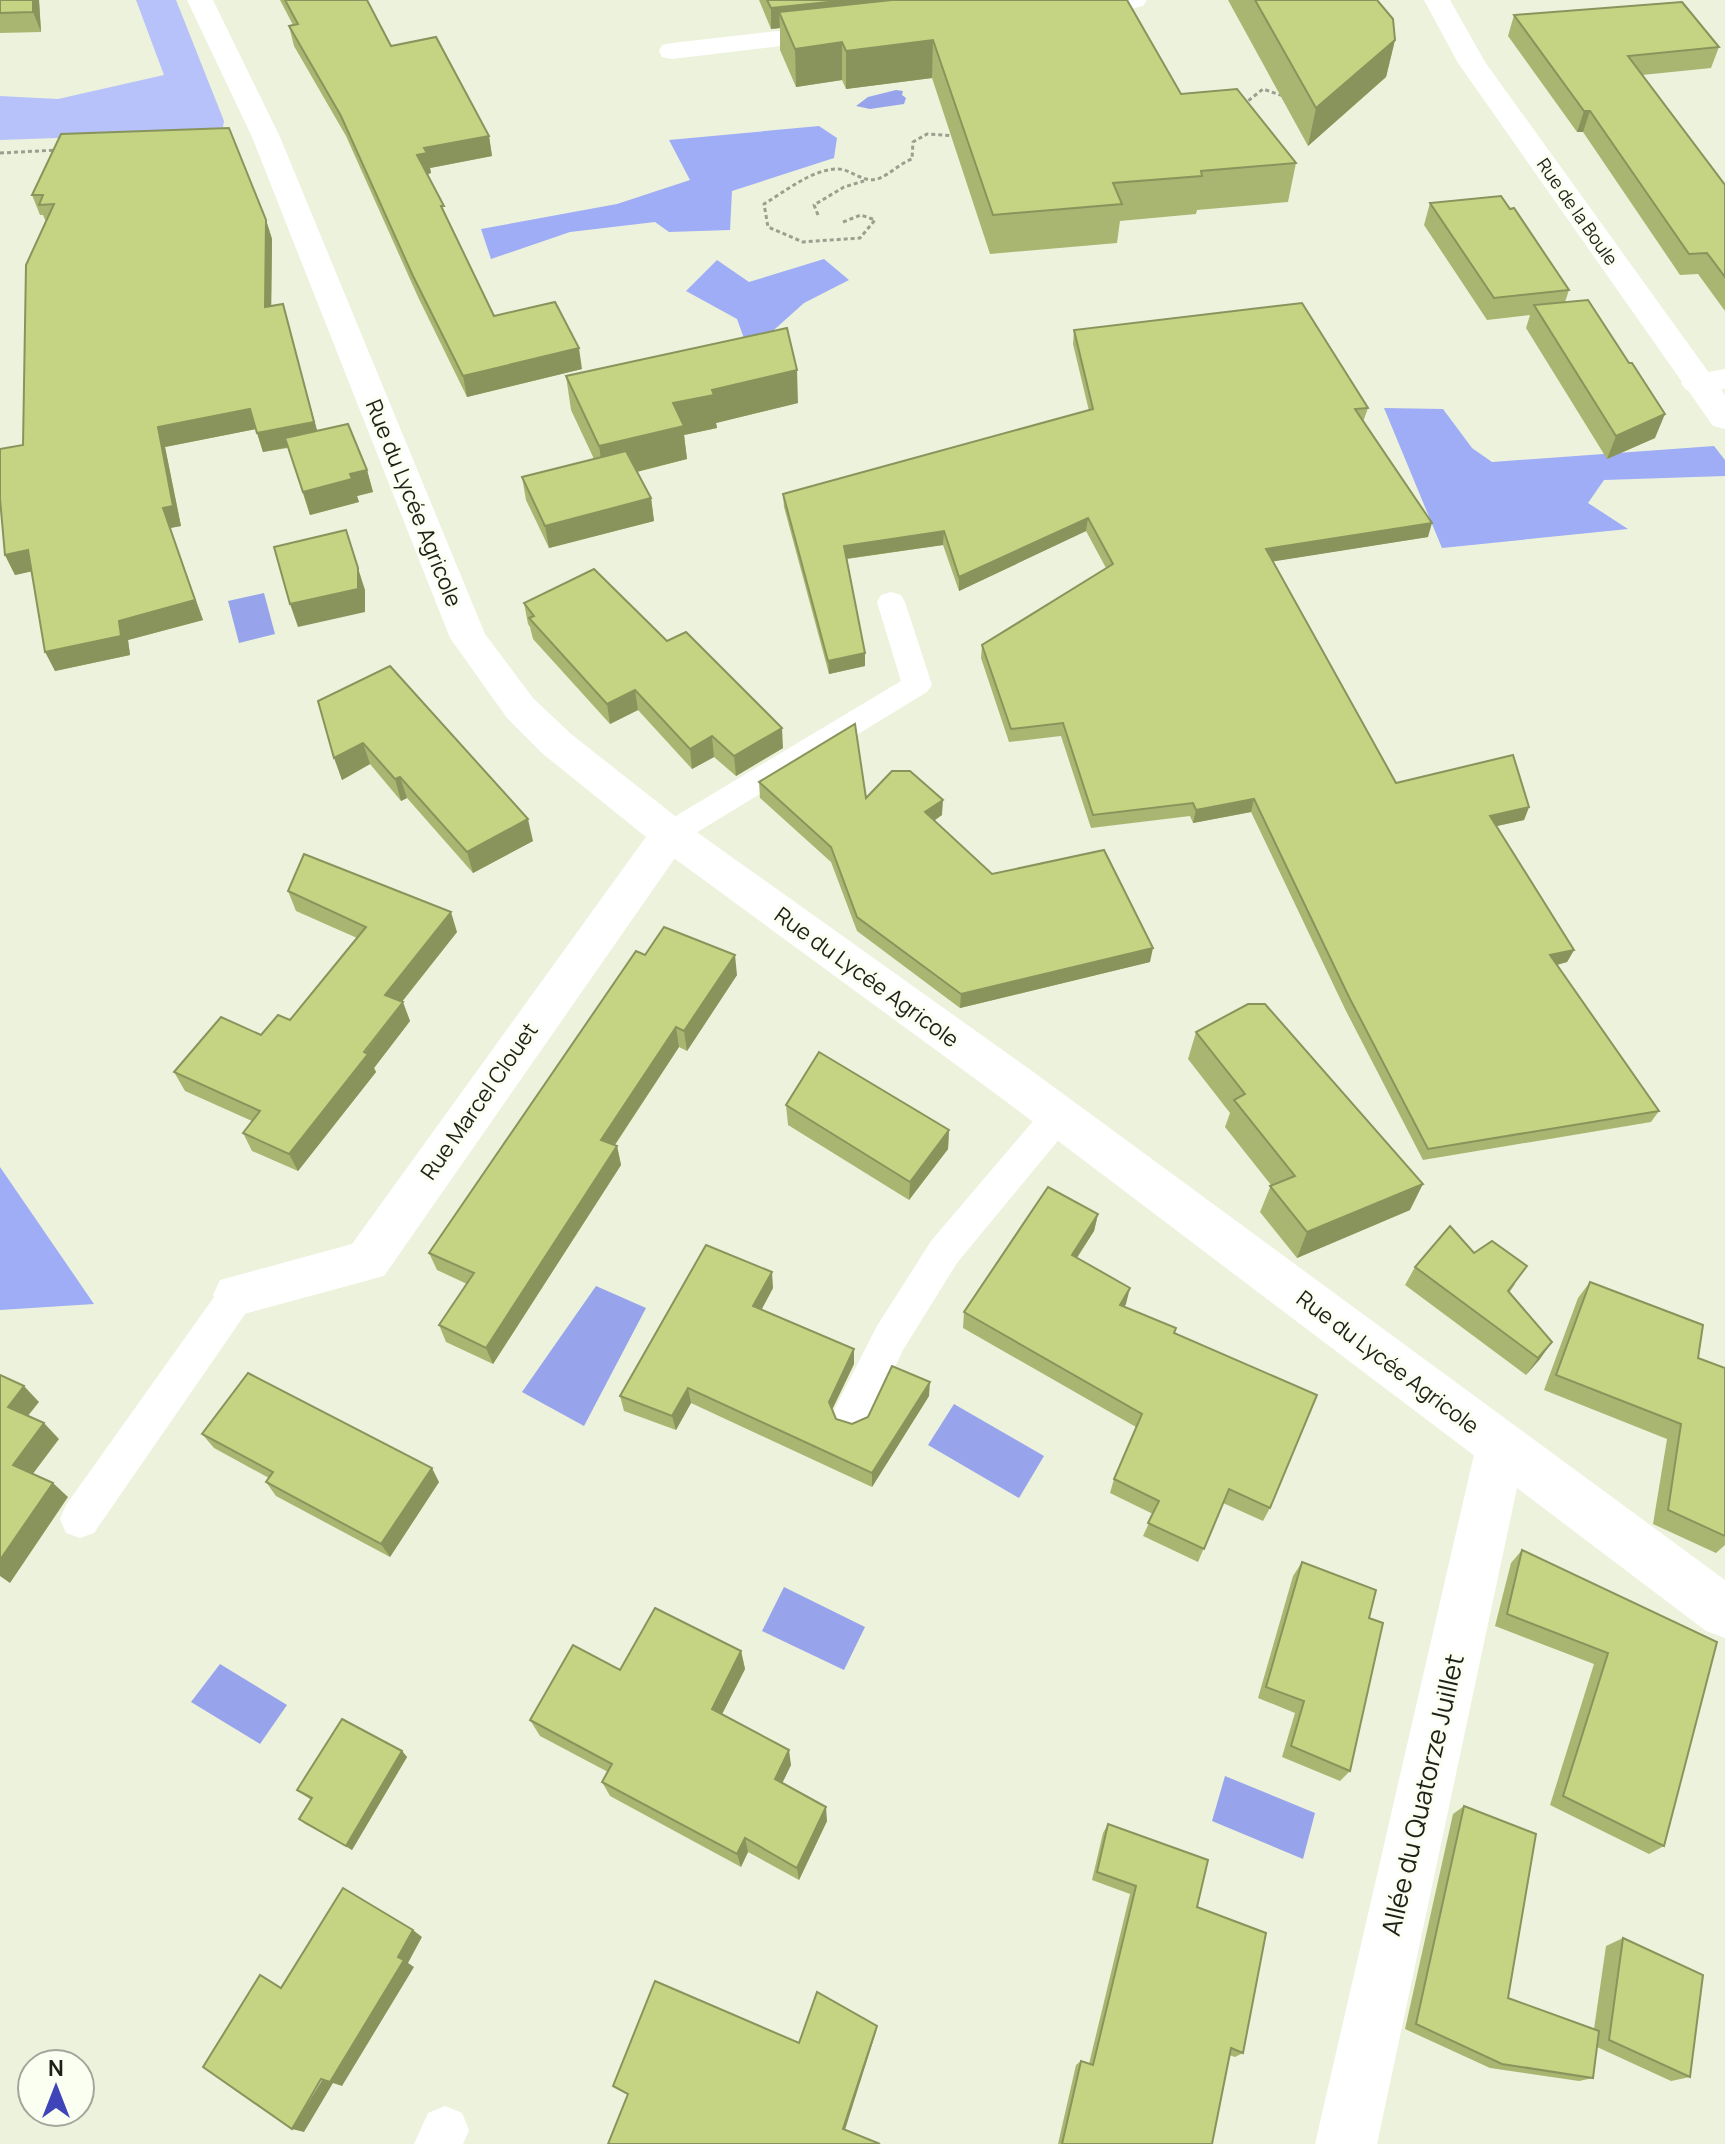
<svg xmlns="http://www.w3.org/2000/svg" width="1725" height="2144" font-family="Manrope,sans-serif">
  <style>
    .green { fill: #b6c2f9 }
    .forest { fill: #9eadf5 }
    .water { fill: #97a4ec }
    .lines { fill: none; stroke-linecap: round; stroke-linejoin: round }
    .path { stroke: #9b9f8f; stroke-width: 3; stroke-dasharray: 4 3; stroke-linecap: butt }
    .service { fill: #fff; fill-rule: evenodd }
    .minor { fill: #fff; fill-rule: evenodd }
    .tertiary { fill: #fff; fill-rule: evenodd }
    .wall { fill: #a9b671 }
    .shaded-wall { fill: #89945c }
    .building { fill: #c4d483; stroke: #89945c; stroke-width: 2 }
    .labels { text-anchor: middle; stroke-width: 6; stroke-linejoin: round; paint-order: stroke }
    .far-street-label { font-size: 18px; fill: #1f2119; stroke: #fbfff1 }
    .street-label { font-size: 22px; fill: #1f2119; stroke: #fbfff1 }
    .near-street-label { font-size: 26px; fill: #1f2119; stroke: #fbfff1 }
  </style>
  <rect width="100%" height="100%" fill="#edf2dc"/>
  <!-- green -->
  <polygon class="green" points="136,0 176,0 224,121 223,127 197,133 0,140 0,96 58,99 164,75"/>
  <!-- forest -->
  <g class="forest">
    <polygon points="819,126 837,138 834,158 732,191 730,230 669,232 655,222 570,232 491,259 481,229 617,204 690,180 669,140"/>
    <polygon points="824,259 849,280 804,303 766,337 745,341 737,319 686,291 717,260 749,282"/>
    <polygon points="1384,408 1443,409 1472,448 1492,462 1714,446 1725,460 1725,476 1604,480 1588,503 1628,529 1442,548"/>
    <polygon points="0,1167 94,1304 0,1310"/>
  </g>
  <!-- water -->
  <g class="water">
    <polygon points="896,90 903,91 902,95 906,98 904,104 870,109 856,106 868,97"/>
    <polygon points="264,593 275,634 239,643 228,601"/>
    <polygon points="596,1286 646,1308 584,1426 522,1392"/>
    <polygon points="954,1404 1044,1456 1019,1498 928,1445"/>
    <polygon points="784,1587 865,1627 844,1670 762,1631"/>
    <polygon points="220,1664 287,1705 260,1744 191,1702"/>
    <polygon points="1225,1776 1315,1813 1303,1859 1212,1821"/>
  </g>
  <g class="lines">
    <!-- path -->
    <g class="path">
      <polyline points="1243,105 1263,89 1286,97"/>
      <polyline points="0,153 58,150"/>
      <polyline points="818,215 814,205 844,187 864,181"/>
      <path d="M843,222L861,215L875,220L860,238L803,242L768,227L764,204C786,191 812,169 838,169C852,169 864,185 880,178C890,174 899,164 912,159L913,142L927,134L955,136"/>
    </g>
    <!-- service -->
    <g class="service">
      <polygon points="891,592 901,595 905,602 932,685 927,692 681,842 670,846 659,842 655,834 659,826 901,681 877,602 881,595"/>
      <polygon points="1058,1101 1070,1106 1075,1116 1070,1126 957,1263 903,1350 865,1430 851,1435 837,1430 832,1417 837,1404 877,1326 931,1241 1046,1106"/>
      <polygon points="237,1278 250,1283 255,1295 250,1307 94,1533 80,1538 66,1533 60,1519 66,1505 224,1283"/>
      <polygon points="445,2106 462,2113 469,2130 463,2144 414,2144 428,2113"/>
    </g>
    <!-- minor -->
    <g class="minor">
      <polygon points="1065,0 1147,0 1143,6 1134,8 1068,15 1059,13 1055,7"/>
      <polygon points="840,24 849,26 853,32 849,38 672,59 662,57 659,51 662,45 672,43"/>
      <polygon points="1725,369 1725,389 1697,393 1686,390 1681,383 1686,376"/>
      <polygon points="670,819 684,823 690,834 684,845 384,1276 237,1316 220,1310 213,1295 220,1280 352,1244 656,823"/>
      <polygon points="1501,1422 1519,1429 1526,1446 1377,2144 1315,2144 1476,1446 1483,1429"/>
    </g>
    <!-- tertiary -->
    <g class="tertiary">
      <polygon points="187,0 213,0 280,137 485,634 533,698 571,734 684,823 1032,1071 1725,1580 1725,1638 1706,1631 1000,1097 656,845 543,754 507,718 450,638 252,137"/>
      <polygon points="1424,0 1450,0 1485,62 1725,395 1725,429 1713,426 1458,63"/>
    </g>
  </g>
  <!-- wall -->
  <g class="wall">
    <polygon points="0,0 39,0 41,32 0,33"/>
    <polygon points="280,0 367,0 391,46 489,136 492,156 430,168 431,173 428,174 447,218 494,316 582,369 467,397 418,297 346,136 294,46 289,26 293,25"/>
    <polygon points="759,0 1127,0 1181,94 1296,163 1288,202 1197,210 1196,214 1120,221 1117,243 990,254 932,78 846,89 842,80 796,87 780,50 780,28 771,29"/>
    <polygon points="1228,0 1377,0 1395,40 1386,77 1308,146"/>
    <polygon points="1514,15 1719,47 1711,68 1642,75 1725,185 1725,311 1698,274 1680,275 1583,132 1577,132 1508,36"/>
    <polygon points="61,134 266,220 272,239 271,306 288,324 317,431 367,470 373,492 357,496 359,502 310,515 288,448 263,452 256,429 165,447 181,526 170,528 203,620 128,640 130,655 55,671 32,571 15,575 5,555 23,445 46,222 43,215 40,215 32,195"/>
    <polygon points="1430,203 1569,290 1565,302 1655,438 1607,459 1526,328 1530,315 1487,320 1424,225"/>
    <polygon points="1074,330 1368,408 1363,422 1428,537 1273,561 1396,783 1529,807 1524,820 1496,826 1574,950 1567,962 1557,965 1659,1111 1651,1122 1423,1160 1345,1009 1251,812 1193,823 1190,816 1091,828 1061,736 1009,742 981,658 982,645 1106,568 1086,531 959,591 943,545 847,559 865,666 829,674 784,507 783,494 1089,411 1073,344"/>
    <polygon points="566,376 798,403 716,423 717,428 684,435 687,459 637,472 651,498 654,521 549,548 526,500 522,477 594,459 571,410"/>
    <polygon points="524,603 667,641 783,748 736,776 714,757 692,769 638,710 610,724 533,639 530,627 528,624"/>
    <polygon points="318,701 533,841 473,873 407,798 401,801 370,764 342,780"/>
    <polygon points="759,782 866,798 942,815 934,821 992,874 1150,962 960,1008 857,931 831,862 760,798"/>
    <polygon points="288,891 457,932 402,1002 410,1021 374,1068 376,1072 298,1171 252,1151 243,1133 252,1121 185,1091 174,1072 261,1035 290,1020 357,938 296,911"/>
    <polygon points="645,955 737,975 687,1051 679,1047 615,1145 617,1146 621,1165 493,1364 446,1342 439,1325 467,1284 437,1270 429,1253"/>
    <polygon points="1196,1032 1410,1210 1297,1258 1260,1212 1271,1185 1225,1127 1230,1113 1188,1059"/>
    <polygon points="786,1105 949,1130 948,1149 909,1200 788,1125"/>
    <polygon points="1098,1214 1094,1231 1077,1258 1126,1304 1124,1306 1175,1333 1270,1508 1263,1521 1223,1503 1198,1562 1143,1536 1153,1514 1110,1493 1114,1479 1136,1427 963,1328 964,1312"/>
    <polygon points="1474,1253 1515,1284 1509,1293 1540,1359 1526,1375 1405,1285 1415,1267"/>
    <polygon points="1590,1282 1698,1358 1725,1368 1725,1545 1716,1553 1653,1524 1667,1439 1544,1390 1578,1298"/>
    <polygon points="773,1288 761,1310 854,1364 832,1410 836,1419 852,1424 929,1396 872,1487 691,1403 676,1430 624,1411 620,1396"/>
    <polygon points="202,1434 439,1482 390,1557 276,1496 266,1482 269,1478 214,1448"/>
    <polygon points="1522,1550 1717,1642 1664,1846 1649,1854 1550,1805 1594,1664 1495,1626 1511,1563"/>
    <polygon points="1302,1562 1369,1618 1350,1771 1340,1781 1282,1757 1295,1713 1258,1698 1293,1576"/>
    <polygon points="741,1651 745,1669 722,1714 791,1765 782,1783 827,1821 799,1880 748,1852 741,1867 610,1796 602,1782 608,1772 540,1736 530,1720 620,1670"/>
    <polygon points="402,1751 407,1757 352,1850 305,1824 299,1819 311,1800 297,1790"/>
    <polygon points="1464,1806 1508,1998 1594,2029 1606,1946 1623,1938 1690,2077 1671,2081 1597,2047 1593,2078 1579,2081 1490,2068 1405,2029 1453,1814"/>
    <polygon points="1108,1824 1197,1907 1243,2053 1235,2057 1229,2055 1212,2144 1058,2144 1076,2065 1081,2061 1089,2064 1130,1894 1092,1880 1103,1833"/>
  </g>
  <!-- shaded-wall -->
  <g class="shaded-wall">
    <polygon points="33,0 39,0 41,32 33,12"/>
    <polygon points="848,0 1036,0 779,12 780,28 771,29 771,8"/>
    <polygon points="933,40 932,78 846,89 846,51"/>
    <polygon points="1395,40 1386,77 1308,146 1316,108"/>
    <polygon points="842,42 842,80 796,87 795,49"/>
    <polygon points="1584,111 1590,111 1583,132 1577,132"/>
    <polygon points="489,136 492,156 430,168 431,173 422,176 417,155 424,148"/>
    <polygon points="266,220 272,239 271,327 265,307"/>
    <polygon points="288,324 320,441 263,452 257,433"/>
    <polygon points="579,348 582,369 467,397 463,376"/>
    <polygon points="797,370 798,403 716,423 717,428 684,435 687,459 604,480 599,446 673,403 712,390"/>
    <polygon points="250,409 256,429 165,447 181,526 170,528 203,620 128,640 130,655 55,671 45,652 119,621 158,427"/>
    <polygon points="1665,414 1655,438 1607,459 1616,436"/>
    <polygon points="367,470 373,492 357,496 359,502 310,515 303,492 350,474"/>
    <polygon points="651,498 654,521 549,548 545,526"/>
    <polygon points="1088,518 1086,531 959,591 959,577"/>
    <polygon points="1432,523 1428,537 1263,563 1266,549"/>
    <polygon points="944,531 943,545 844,559 844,546"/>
    <polygon points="28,550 38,570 15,575 5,555"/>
    <polygon points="358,568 365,590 365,612 298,627 290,604"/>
    <polygon points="865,653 865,666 829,674 828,661"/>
    <polygon points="635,690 638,710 610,724 607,704"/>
    <polygon points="782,728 783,748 736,776 734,756"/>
    <polygon points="712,736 714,757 692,769 690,749"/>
    <polygon points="363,743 370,764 342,780 334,758"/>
    <polygon points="400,777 407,798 401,801 395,779"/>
    <polygon points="1254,799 1251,812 1193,823 1196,810"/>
    <polygon points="943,800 942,815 924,827 925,812"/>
    <polygon points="1529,807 1524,820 1484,829 1490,816"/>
    <polygon points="528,819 533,841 473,873 467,852"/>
    <polygon points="451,912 457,932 392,1014 385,995"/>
    <polygon points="1153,948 1150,962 960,1008 961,994"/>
    <polygon points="1574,950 1567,962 1544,968 1550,955"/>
    <polygon points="735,955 737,975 687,1051 684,1031"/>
    <polygon points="403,1002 410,1021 374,1068 376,1072 298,1171 289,1154"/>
    <polygon points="676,1027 679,1047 606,1158 601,1140"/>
    <polygon points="949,1130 948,1149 909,1200 910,1182"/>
    <polygon points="617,1146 621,1165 493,1364 486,1348"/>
    <polygon points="1423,1184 1410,1210 1297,1258 1307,1232"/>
    <polygon points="1098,1214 1094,1231 1068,1271 1072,1255"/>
    <polygon points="772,1272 773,1288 755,1322 753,1306"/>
    <polygon points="1130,1288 1126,1304 1116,1320 1120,1305"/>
    <polygon points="1552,1342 1540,1359 1526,1375 1538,1358"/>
    <polygon points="854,1349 854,1364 829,1416 829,1402"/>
    <polygon points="930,1382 929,1396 872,1487 872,1473"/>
    <polygon points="24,1386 39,1402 23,1422 8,1407"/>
    <polygon points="688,1388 691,1403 676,1430 672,1416"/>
    <polygon points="44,1423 59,1439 29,1479 13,1465"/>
    <polygon points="432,1468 439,1482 390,1557 381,1544"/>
    <polygon points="53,1483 68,1497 10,1583 0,1576 0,1560"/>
    <polygon points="741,1651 745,1669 716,1726 712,1709"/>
    <polygon points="789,1750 791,1765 777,1794 775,1779"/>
    <polygon points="402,1751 407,1757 352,1850 346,1846"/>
    <polygon points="826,1807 827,1821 799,1880 797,1868"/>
    <polygon points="745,1838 748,1852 741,1867 737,1854"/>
    <polygon points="413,1930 422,1937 408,1963 414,1967 342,2086 333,2083 304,2132 292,2129 398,1957"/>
    <polygon points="877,2026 876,2032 844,2133 843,2129"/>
  </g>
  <!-- building -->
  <g class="building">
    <polygon points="0,0 33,0 33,12 0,13"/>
    <polygon points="285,0 367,0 391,46 436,37 489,136 424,148 427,153 417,155 444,206 441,206 494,316 555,302 579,348 463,376 413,276 341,116 289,26 298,24"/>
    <polygon points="767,0 848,0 771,8"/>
    <polygon points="892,0 1127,0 1181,94 1237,89 1296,163 1201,171 1202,176 1113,183 1122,204 993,215 933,40 846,51 842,42 795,49 779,12"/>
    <polygon points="1255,0 1377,0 1393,19 1395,40 1316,108"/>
    <polygon points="1682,2 1719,47 1628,56 1725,185 1725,277 1707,253 1689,254 1590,111 1584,111 1514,15"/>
    <polygon points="229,128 266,220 265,307 283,304 314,422 257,433 250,409 158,427 173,506 163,508 195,600 119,621 121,636 45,652 28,550 5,555 0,499 0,449 23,445 26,265 54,204 39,205 43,195 32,195 61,134"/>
    <polygon points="1501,196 1510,209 1514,208 1569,290 1494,298 1430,203"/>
    <polygon points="1588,300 1629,363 1632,363 1665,414 1616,436 1534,305"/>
    <polygon points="1302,303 1368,408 1355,409 1432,523 1266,549 1396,783 1513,755 1529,807 1490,816 1574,950 1550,955 1659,1111 1428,1149 1349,997 1254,799 1196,810 1193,803 1093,815 1063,723 1011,729 982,645 1113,564 1088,518 959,577 944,531 844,546 865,653 828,661 783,494 1093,409 1074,330"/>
    <polygon points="787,328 797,370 712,390 714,395 673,403 684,426 599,446 566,376"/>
    <polygon points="348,424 367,470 350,474 352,479 303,492 285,438"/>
    <polygon points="626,451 651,498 545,526 522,477"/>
    <polygon points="346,530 358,568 358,589 290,604 274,547"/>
    <polygon points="594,569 667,641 686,632 782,728 734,756 712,736 690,749 635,690 607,704 529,618 534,616 524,603"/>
    <polygon points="390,666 528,819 467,852 400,777 395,779 363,743 334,758 318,701"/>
    <polygon points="855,724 866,798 892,771 910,771 943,800 925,812 992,874 1104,850 1153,948 961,994 857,917 831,847 759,782"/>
    <polygon points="304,854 451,912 385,995 403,1002 364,1052 368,1054 289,1154 243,1133 260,1111 174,1072 221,1017 261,1035 278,1015 290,1020 366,927 288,891"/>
    <polygon points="664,927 735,955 684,1031 676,1027 601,1140 617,1146 486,1348 439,1325 474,1273 429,1253 636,951 645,955"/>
    <polygon points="1248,1004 1265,1004 1423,1184 1307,1232 1270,1186 1295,1176 1234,1100 1245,1094 1196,1032"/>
    <polygon points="819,1052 949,1130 910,1182 786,1105"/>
    <polygon points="1048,1187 1098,1214 1072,1255 1130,1288 1120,1305 1176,1328 1174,1333 1317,1395 1270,1508 1229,1489 1204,1549 1148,1523 1159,1501 1114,1479 1142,1414 964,1312"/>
    <polygon points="1450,1226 1474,1253 1492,1241 1527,1266 1508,1291 1552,1342 1538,1358 1415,1267"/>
    <polygon points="706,1245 772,1272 753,1306 854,1349 829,1402 836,1419 852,1424 868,1417 892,1366 930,1382 872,1473 688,1388 672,1416 620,1396"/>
    <polygon points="1590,1282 1703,1325 1698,1358 1725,1368 1725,1536 1668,1510 1681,1424 1556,1375"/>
    <polygon points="248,1373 432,1468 381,1544 266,1482 273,1472 202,1434"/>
    <polygon points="0,1375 24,1386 8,1407 44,1423 13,1465 53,1483 0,1560"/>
    <polygon points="1522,1550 1717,1642 1664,1846 1563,1796 1608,1653 1507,1614"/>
    <polygon points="1302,1562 1376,1590 1369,1618 1383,1623 1350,1771 1291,1746 1304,1701 1266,1687"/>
    <polygon points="655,1608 741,1651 712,1709 789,1750 775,1779 826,1807 797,1868 745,1838 737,1854 602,1782 612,1764 530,1720 573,1645 620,1670"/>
    <polygon points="342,1719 402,1751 346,1846 299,1819 312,1798 297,1790"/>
    <polygon points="1464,1806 1536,1834 1508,1998 1599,2031 1593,2078 1502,2064 1416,2024"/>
    <polygon points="1108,1824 1208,1860 1197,1907 1266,1933 1243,2053 1231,2048 1212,2144 1062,2144 1081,2061 1093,2065 1136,1886 1097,1872"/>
    <polygon points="343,1888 413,1930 398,1957 404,1960 330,2082 321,2079 292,2129 203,2067 260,1975 281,1988"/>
    <polygon points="1623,1938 1703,1975 1690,2077 1609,2040"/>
    <polygon points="655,1981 799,2043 817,1992 877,2026 843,2129 880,2144 608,2144 628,2094 613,2086"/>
  </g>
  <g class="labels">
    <!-- far-street labels -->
    <g class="far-street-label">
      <text transform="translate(1577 212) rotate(55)" y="6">Rue de la Boule</text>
    </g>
    <!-- street labels -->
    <g class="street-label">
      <text transform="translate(414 503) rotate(68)" y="8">Rue du Lycée Agricole</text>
      <text transform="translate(867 977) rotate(36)" y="8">Rue du Lycée Agricole</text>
      <text transform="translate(479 1101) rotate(-55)" y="8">Rue Marcel Clouet</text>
      <text transform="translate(1388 1362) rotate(37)" y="8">Rue du Lycée Agricole</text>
    </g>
    <!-- near-street labels -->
    <g class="near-street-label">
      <text transform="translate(1423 1795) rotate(-77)" y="9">Allée du Quatorze Juillet</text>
    </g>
  </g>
  <!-- north arrow -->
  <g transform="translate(56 2088)"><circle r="38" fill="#fbfff1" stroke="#a3a69b" stroke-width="2"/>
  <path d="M0-6L14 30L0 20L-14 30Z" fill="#3f44b8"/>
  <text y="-12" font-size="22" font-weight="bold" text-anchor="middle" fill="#1f2119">N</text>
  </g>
</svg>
